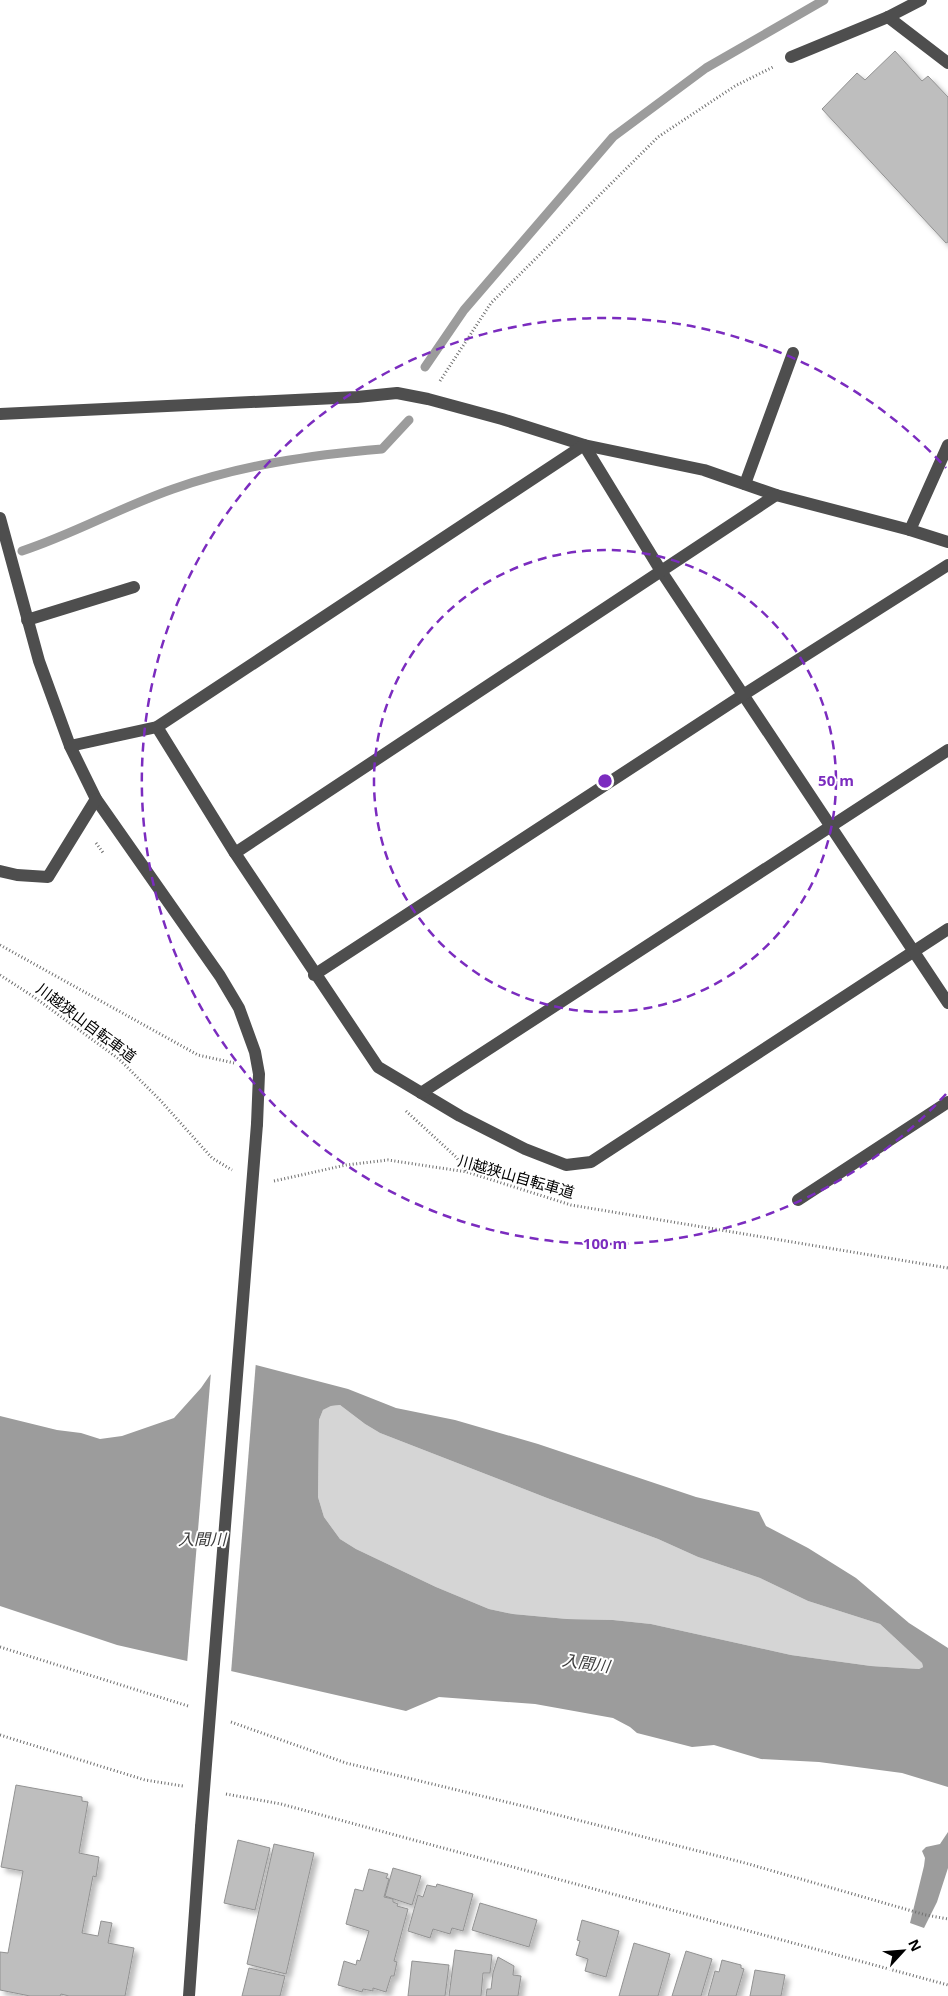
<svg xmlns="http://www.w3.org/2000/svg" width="948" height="1996" font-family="'Open Sans','Noto Sans JP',sans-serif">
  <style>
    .green { fill: #d5d5d5 }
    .water { fill: #9c9c9c; fill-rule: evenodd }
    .pier { fill: #fff }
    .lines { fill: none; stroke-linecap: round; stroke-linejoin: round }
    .stream { stroke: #9c9c9c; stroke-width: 9 }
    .building { fill: #bebebe; stroke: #929292; filter: url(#shadow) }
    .path { stroke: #707070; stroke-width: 3; stroke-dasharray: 1 2.5; stroke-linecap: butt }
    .minor { stroke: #4e4e4e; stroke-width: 12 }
    .minor-bridge { stroke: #4e4e4e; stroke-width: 12 }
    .ring { fill: none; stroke: #7b2cbf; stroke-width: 2.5; stroke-dasharray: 9 6 }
    .labels { text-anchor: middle; stroke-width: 4; stroke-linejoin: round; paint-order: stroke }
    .street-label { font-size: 15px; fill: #000; stroke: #fff }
    .water-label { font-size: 16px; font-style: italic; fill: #3d3d3d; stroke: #fff }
    .centre { fill: #7b2cbf; stroke: #fff; stroke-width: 2.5 }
    .ring-label { font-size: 15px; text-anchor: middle; font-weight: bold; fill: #7b2cbf; stroke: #fff; stroke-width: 4; stroke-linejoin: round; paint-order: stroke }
  </style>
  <defs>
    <filter id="shadow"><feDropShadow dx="4.5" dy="4.5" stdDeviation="2.5" flood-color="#0004"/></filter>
  </defs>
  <rect width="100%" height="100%" fill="#fff"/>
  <!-- green -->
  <polygon class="green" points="340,1405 365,1424 380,1433 547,1498 658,1539 698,1557 760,1578 808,1601 880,1624 922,1663 923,1667 919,1669 871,1666 791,1655 651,1624 613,1620 567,1619 513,1614 489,1609 436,1587 356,1549 340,1539 324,1517 318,1497 319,1420 323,1410 331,1406"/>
  <!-- water -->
  <g class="water">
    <path d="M241,1361L348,1389L396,1408L455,1420L538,1444L696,1497L759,1512L766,1526L808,1548L856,1578L909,1623L948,1648V1787L902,1773L819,1762L761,1759L714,1745L692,1747L637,1733L630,1727L613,1718L535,1704L439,1697L406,1711L117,1645L0,1606V1416L57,1430L81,1433L100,1439L122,1436L174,1418L201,1388L210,1375L228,1363ZM340,1405L365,1424L380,1433L547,1498L658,1539L698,1557L760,1578L808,1601L880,1624L922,1663L923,1667L919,1669L871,1666L791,1655L651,1624L613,1620L567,1619L513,1614L489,1609L436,1587L356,1549L340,1539L324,1517L318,1497L319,1420L323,1410L331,1406Z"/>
    <polygon points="948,1832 948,1868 937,1902 924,1928 910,1923 924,1866 925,1858 922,1851 926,1847 940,1844"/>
  </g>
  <!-- pier -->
  <polygon class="pier" points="242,1358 256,1361 231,1673 187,1664 211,1372 228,1360"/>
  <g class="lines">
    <!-- stream -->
    <g class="stream">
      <polyline points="425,367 464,310 613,137 706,68 824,0"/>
      <path d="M22,551C74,534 121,507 173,489C241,465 311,455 382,449L409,420"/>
    </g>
  </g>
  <!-- building -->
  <g class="building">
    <polygon points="895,51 922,81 928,76 948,97 948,242 946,243 822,109 857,73 865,80"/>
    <polygon points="16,1785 82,1797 82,1801 88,1802 79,1853 99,1857 96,1877 93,1876 82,1933 98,1936 101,1921 112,1923 108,1943 134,1948 125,1996 69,1996 61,1994 60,1996 30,1996 0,1990 0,1952 8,1953 23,1871 1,1867"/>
    <polygon points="238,1840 270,1848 255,1910 224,1903"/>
    <polygon points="274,1844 314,1853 286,1974 247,1964"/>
    <polygon points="393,1868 421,1876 412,1905 385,1896"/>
    <polygon points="369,1869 388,1874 386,1878 389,1879 384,1897 393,1899 393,1902 398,1904 397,1906 408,1909 394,1961 397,1962 394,1976 391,1976 386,1992 373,1988 373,1991 363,1989 362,1992 338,1985 344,1961 356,1965 357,1960 360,1961 369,1931 346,1924 355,1889 363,1891"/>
    <polygon points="437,1884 473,1894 463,1931 452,1928 450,1934 433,1929 430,1938 408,1931 418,1895 423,1897 427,1885 436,1887"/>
    <polygon points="480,1903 537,1920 529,1947 472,1930"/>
    <polygon points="582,1920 619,1931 606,1977 585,1971 588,1959 576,1955 580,1941 577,1940"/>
    <polygon points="634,1943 670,1954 658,1996 619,1996"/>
    <polygon points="455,1950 492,1955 490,1973 483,1973 481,1996 449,1996"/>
    <polygon points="686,1951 712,1959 701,1996 672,1996"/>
    <polygon points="498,1957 514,1966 513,1975 521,1976 518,1996 486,1996 487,1989 491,1989 493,1973"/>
    <polygon points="722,1960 741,1965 741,1968 744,1969 736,1996 708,1996 715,1971 719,1972"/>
    <polygon points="412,1961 449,1965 445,1996 408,1996"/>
    <polygon points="249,1968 285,1976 280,1996 242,1996"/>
    <polygon points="755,1970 785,1975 781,1996 750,1996"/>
  </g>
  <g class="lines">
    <!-- path -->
    <g class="path">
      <polyline points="440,381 491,303 658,137 735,86 773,67"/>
      <polyline points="96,843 104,854"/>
      <polyline points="0,945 198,1055 234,1063"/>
      <polyline points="0,975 34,997 119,1059 160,1100 212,1158 232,1170"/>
      <polyline points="406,1111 456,1157 467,1172"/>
      <polyline points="274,1181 346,1165 388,1160 467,1172 571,1205 948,1268"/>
      <polyline points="0,1647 188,1706"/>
      <polyline points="231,1722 346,1763 527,1807 745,1863 926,1915 948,1919"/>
      <polyline points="0,1735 145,1780 183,1786"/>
      <polyline points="226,1794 281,1804 948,1985"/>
    </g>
    <!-- minor -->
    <g class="minor">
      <polyline points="888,17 948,63"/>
      <polyline points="791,57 888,17 921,0"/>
      <polyline points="0,414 357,397 397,393 428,399 502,419 584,445 704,470 776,495 910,530 948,542"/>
      <polyline points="745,484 793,353"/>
      <polyline points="0,518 39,661 70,746 96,799 220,976 239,1008 255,1052 259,1074 257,1124"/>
      <polyline points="910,530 948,445"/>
      <polyline points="27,620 134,587"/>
      <polyline points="157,727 235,853 378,1067 460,1116 525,1149 566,1165 591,1162 948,929"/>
      <polyline points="70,746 157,727 584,445 661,571 948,1003"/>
      <polyline points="235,853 776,495"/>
      <polyline points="0,871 17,875 48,877 96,799"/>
      <polyline points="314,975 743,695 948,565"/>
      <polyline points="421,1093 948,750"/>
      <polyline points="798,1200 948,1102"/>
      <polyline points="189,1996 201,1827"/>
    </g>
    <!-- minor-bridge -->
    <polyline class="minor-bridge" points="201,1827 257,1124"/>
  </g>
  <!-- distance rings -->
  <g class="ring">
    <circle cx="605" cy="781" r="231"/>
    <path d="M946 1094A463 463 0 1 1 946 468"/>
  </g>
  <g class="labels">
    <!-- street labels -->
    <g class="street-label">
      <text transform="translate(86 1023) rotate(37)" y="5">川越狭山自転車道</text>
      <text transform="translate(516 1177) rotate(16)" y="5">川越狭山自転車道</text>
    </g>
    <!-- water labels -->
    <g class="water-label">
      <text x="202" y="1545">入間川</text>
      <text transform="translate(586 1663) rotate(8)" y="6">入間川</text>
    </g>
  </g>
  <circle cx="605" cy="781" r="8" class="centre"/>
  <g class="ring-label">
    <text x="836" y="786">50 m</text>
    <text x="605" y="1249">100 m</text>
  </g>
  <!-- north arrow -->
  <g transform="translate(903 1951) rotate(64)" stroke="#ffffff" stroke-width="4" paint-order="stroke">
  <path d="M0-4L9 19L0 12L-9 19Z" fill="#000000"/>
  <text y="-8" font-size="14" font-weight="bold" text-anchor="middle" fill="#000000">N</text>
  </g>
</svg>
